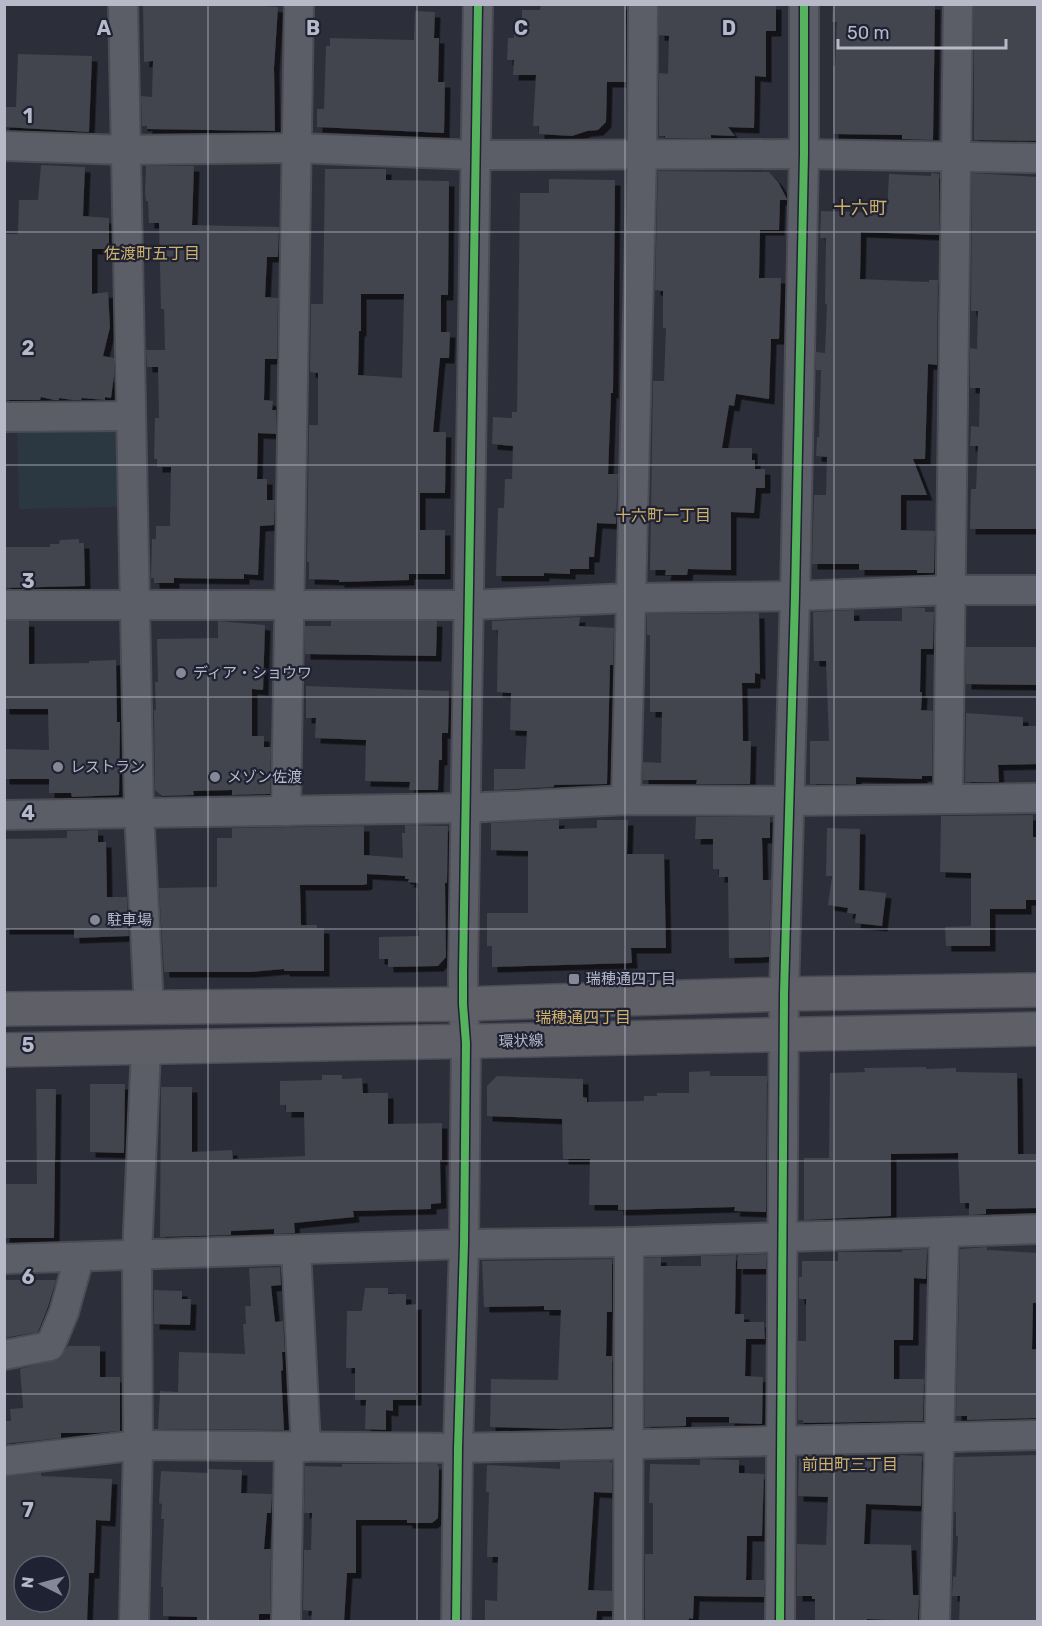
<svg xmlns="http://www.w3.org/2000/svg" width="1042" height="1626" font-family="Rubik,'Noto Sans JP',sans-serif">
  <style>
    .green { fill: #2c3841 }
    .building { fill: #42444e; fill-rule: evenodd; filter: url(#shadow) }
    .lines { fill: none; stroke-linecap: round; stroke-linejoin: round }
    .minor-casing { stroke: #4a4b53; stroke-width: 32 }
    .major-casing { stroke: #4a4b55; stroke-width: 36 }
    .minor { stroke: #5c5e67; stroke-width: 28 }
    .major { stroke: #5f5f68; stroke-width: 33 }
    .cycleway-casing { stroke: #1f2233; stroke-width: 11 }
    .cycleway { stroke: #56b35d; stroke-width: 8 }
    .grid { fill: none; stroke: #b7b9c9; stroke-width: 1.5; stroke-opacity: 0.55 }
    .poi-dot { fill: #868897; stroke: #1f2233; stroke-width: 2 }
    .labels { text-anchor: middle; stroke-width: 4.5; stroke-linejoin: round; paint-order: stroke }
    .poi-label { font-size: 15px; fill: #b7b9c9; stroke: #1f2233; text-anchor: start }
    .street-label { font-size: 15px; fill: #b7b9c9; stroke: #1f2233 }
    .neighbourhood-label { font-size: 16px; fill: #ceb16d; stroke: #1f2233 }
    .quarter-label { font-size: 18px; fill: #ceb16d; stroke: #1f2233 }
    .grid-label { font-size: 20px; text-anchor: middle; font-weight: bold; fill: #b7b9c9; stroke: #1f2233; stroke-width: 4.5; stroke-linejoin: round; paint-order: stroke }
  </style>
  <defs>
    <filter id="shadow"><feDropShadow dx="5.5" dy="5.5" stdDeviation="0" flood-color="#0009"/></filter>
  </defs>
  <rect width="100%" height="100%" fill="#2c2e39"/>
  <!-- green -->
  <polygon class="green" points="124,426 125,507 19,509 17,428"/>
  <!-- building -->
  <g class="building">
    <polygon points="143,4 241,4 278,7 274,68 275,131 147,129 147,126 142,126 141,96 152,97 153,61 144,62"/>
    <polygon points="541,4 626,4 626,82 607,82 606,122 598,130 587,131 572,136 539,134 539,126 533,126 536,75 513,75 514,60 507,60 508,38 514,38 514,23 522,23 522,10 540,10"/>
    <polygon points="659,4 776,4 776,31 766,31 766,77 755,76 754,128 728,127 735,136 711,135 711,138 665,138 665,136 659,136 659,73 668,74 669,36 659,35"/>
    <polygon points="833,4 935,4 933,140 902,139 902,135 833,134 833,66 835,66 837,22 832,22"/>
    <polygon points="974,4 1038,4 1038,141 974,140"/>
    <polygon points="415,11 435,12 434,38 439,38 438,82 445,82 444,133 317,127 317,109 324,109 326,46 330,46 330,38 414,40"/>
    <polygon points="18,54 92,56 89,132 4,127 4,107 16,107"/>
    <polygon points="41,165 85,167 83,216 109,218 109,249 92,249 92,294 108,292 110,327 103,356 114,358 114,376 111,398 105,397 105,400 82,398 81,400 73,400 59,398 59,400 54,400 41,397 40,400 4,400 4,234 18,234 19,200 38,200"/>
    <polygon points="146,166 194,166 192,225 279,227 278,257 267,257 265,297 278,298 277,359 265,359 264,400 273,401 272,410 276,410 276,434 258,433 257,479 267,479 267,500 275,500 274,525 260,526 258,575 244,574 244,579 174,578 174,583 154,583 154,578 151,578 152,539 156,539 156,526 170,526 171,467 157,467 157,459 154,459 155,418 159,418 158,367 147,367 146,350 165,350 164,309 161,309 159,223 149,223 148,201 146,201 145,193"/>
    <path d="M325,169H386V180L449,181L448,295H441V332H450L449,358H440L433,432H446L445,493H420V530H445V574H409V580L339,582V580L309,579V562H307L309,425H318V373L310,372L311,304H323ZM361,294H404L402,378L358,375L359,331H361Z"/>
    <polygon points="658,171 769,172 778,182 787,199 787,200 780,200 779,230 760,230 759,278 781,278 779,339 771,339 769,399 736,394 734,406 729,405 722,448 752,448 752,460 755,460 755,469 765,469 765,488 756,488 754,513 731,512 731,570 688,569 687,575 665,575 666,570 650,570 653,381 664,381 666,328 663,328 663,291 655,290"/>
    <polygon points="931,173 939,174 939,235 861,232 860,279 929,282 929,280 938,280 937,365 928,364 925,459 913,459 927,495 901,495 901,530 935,531 934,573 917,573 917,570 859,570 859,564 812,564 814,495 826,495 827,457 816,456 817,437 819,437 821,370 816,370 816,352 825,353 827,304 825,304 826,238 820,238 821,211 887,213 889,174 931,176"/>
    <polygon points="972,173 1038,177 1038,529 970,529 971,489 976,489 978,446 970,446 971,426 979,427 980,388 970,388 970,348 977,349 978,311 971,311"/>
    <polygon points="549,179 615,180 613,393 611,393 608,474 618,474 616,524 597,523 594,557 589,557 589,569 570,569 570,574 544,573 544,576 496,576 498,508 504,508 505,479 512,479 513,446 492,444 493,417 512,418 512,412 517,412 520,193 549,193"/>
    <polygon points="79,539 79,543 84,543 85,586 5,588 5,547 50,547 50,544 59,544 60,540"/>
    <polygon points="902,608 925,608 925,612 934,612 933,649 921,649 920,692 922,692 921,710 933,711 932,776 922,776 922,779 856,777 856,784 810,784 810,741 829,741 826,661 814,661 813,612 854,610 854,621 902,621"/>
    <polygon points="759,613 760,674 755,673 755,683 742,683 743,741 751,741 750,784 696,784 697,780 643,780 643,762 661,763 662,712 650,712 650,635 647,635 647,614"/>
    <polygon points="580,617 579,626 614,628 613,665 610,665 607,784 554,785 554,787 494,790 494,769 525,769 527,731 510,730 511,693 497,692 498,630 492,630 492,621"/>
    <polygon points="5,621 29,621 29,664 89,663 89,661 116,660 117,722 120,722 119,795 72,797 71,793 49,793 49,779 4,779 4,749 49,750 48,709 4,709"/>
    <polygon points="218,621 265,625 263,690 252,689 252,736 264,736 264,747 271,747 270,794 232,795 232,790 193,791 194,795 162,796 155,790 154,710 156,710 155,682 158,682 157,639 218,638"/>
    <polygon points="331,621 437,621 436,656 305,654 305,626 331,626"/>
    <polygon points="966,647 1038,647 1038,685 966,684"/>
    <polygon points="306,686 449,691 448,733 442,733 442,760 439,760 438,790 409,790 410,782 365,781 366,740 315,738 316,718 306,718"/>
    <polygon points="966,713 1023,717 1023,726 1038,726 1038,764 998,765 999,782 965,782"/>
    <polygon points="1033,815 1033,837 1038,837 1038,900 1026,900 1026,909 990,909 990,946 946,946 945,927 971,926 971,873 940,872 941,816"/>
    <polygon points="696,817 770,817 770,838 762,838 763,880 771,880 769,957 729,958 728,877 719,877 719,869 713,869 713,839 695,839"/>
    <polygon points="554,820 559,820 559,829 597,828 597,820 628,820 627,854 664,854 666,948 631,948 632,963 492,967 492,946 487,946 487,913 528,913 528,851 491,850 491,823"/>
    <polygon points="405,825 448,826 447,883 445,883 446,957 438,966 388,967 388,959 379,959 379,937 419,936 418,883 408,882 409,879 405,879 405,876 367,874 367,884 363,885 300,885 301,925 317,925 317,928 324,928 324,971 284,971 284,969 250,972 164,972 159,888 217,887 217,838 232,838 232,828 364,826 364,855 403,858 402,833 405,833"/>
    <polygon points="827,828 860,829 859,890 886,893 882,926 855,923 856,914 847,913 848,908 828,905 832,876 826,876"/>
    <polygon points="98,830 98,842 106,842 107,897 127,897 129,936 74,938 74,929 4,929 4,839 67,838 67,831"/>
    <polygon points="926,1067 926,1069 956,1068 956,1072 1017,1073 1018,1154 1038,1154 1038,1208 986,1209 986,1214 969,1215 969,1203 960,1203 958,1153 891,1154 891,1216 804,1220 804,1158 829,1158 830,1073 865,1072 864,1068"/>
    <polygon points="710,1071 710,1076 767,1076 766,1212 734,1211 735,1207 618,1210 618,1205 589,1205 590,1159 563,1159 562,1119 487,1116 487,1086 497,1076 583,1079 583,1097 587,1098 587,1102 644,1101 644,1096 657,1096 657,1093 689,1093 689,1072"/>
    <polygon points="322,1075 342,1075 342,1079 362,1078 363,1093 388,1093 388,1124 442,1123 442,1160 440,1160 441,1203 431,1204 431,1209 353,1211 354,1217 294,1223 295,1233 274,1234 274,1229 231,1231 231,1235 160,1237 161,1087 192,1087 192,1152 232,1150 233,1159 305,1156 304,1112 286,1112 286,1105 280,1105 280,1081 322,1080"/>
    <polygon points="90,1084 125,1084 124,1153 90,1152"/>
    <polygon points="36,1089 56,1089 54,1238 4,1238 4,1184 37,1184"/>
    <polygon points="987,1247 987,1250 1038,1253 1038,1303 1033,1303 1032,1349 1038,1350 1038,1418 967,1420 967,1416 956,1416 960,1249"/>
    <polygon points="927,1249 926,1279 914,1278 913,1340 894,1340 894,1379 924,1379 923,1421 803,1423 803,1420 798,1420 798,1341 806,1341 806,1299 799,1299 799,1277 802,1277 802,1261 838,1261 838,1252 902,1252 902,1250"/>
    <polygon points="766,1254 766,1269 737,1269 738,1255"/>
    <polygon points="736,1255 735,1314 744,1314 744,1322 764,1322 765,1339 746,1339 745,1376 763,1377 762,1424 729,1423 729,1417 686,1417 686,1426 645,1427 645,1258 661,1257 661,1266 701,1266 701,1256"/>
    <polygon points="612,1259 612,1312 607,1312 606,1356 612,1356 612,1427 561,1429 490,1427 491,1379 558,1380 561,1310 544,1310 544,1306 484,1307 482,1261"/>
    <polygon points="280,1267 281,1285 271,1286 275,1322 283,1321 285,1352 282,1352 283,1370 281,1371 284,1430 158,1429 160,1391 178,1392 179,1352 245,1354 243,1324 246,1324 245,1306 251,1306 249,1268"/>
    <polygon points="4,1280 56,1280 48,1307 38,1332 4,1338"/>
    <polygon points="365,1288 388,1288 388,1294 406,1294 406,1305 416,1304 416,1400 393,1400 393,1411 386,1410 386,1430 365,1429 366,1400 355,1400 355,1368 346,1368 347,1311 362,1311"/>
    <polygon points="154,1290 182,1291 182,1299 191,1299 190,1325 154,1324"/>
    <polygon points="68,1346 100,1346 100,1377 120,1377 120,1431 96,1433 61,1433 61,1438 4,1444 4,1421 11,1421 10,1409 23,1408 20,1369 60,1359"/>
    <polygon points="900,1455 922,1456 921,1506 866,1504 864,1544 911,1545 913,1595 919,1595 918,1621 867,1619 867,1622 815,1622 815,1599 812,1599 812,1596 797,1596 797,1544 826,1545 828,1497 798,1496 799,1458 873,1460 873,1456 900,1457"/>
    <polygon points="1038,1455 1038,1622 959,1622 960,1596 952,1596 953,1576 956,1577 958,1536 956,1536 956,1512 954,1512 955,1457"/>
    <polygon points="700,1459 739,1460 739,1473 764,1474 762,1536 747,1536 746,1580 764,1580 764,1597 694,1596 693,1619 689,1618 689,1622 645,1622 645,1554 653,1554 653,1503 649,1503 650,1464 700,1465"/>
    <polygon points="609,1461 612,1463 612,1493 594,1492 588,1590 612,1591 612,1611 597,1611 596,1622 485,1622 485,1600 497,1601 498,1557 487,1557 489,1492 486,1492 487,1465 560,1469 560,1462"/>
    <polygon points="342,1464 437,1464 439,1467 438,1518 432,1523 407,1523 407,1520 356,1520 356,1573 347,1573 344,1622 311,1622 312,1611 303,1610 304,1550 311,1550 312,1513 304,1513 305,1466 342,1467"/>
    <polygon points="208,1469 242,1470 241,1493 272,1494 271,1513 267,1513 264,1549 271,1549 270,1614 259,1614 259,1622 197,1622 197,1617 163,1616 163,1587 161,1587 164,1519 161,1519 162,1504 159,1503 161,1471 208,1473"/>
    <path d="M41,1473V1476L112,1479L110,1521L96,1520L94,1573H89L87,1622H4V1477ZM24,1566H60V1602H24Z"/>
  </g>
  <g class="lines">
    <defs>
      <g id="minor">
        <polyline points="123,4 139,812 149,1007"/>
        <polyline points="4,146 126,150 297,148 475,155 804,154 1038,158"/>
        <polyline points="4,417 131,416"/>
        <polyline points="4,605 469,605 632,598 795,596 951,590 1038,590"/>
        <polyline points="948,799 958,4"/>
        <polyline points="626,800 642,153 643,4"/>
        <polyline points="286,811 299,4"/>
        <polyline points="4,815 466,808 626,800 789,801 1038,798"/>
        <polyline points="296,1250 306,1447"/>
        <polyline points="4,1259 464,1244 629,1242 1038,1229"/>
        <polyline points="4,1355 50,1346 64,1312 79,1258"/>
        <polyline points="4,1461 138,1445 458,1448 1038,1435"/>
        <polyline points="134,1622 138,1445 137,1256 146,1048"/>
        <polyline points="286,1622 289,1447"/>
        <polyline points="456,1622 458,1448 464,1244 466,1043 463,1004 463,973 478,4"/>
        <polyline points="628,1622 629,1242"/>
        <polyline points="780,1622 784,994 795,596 804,154 804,4"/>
        <polyline points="935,1622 944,1233"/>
      </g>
      <g id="major">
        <polyline points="4,1009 463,1004 784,994 1038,990"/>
        <path d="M4,1050C349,1046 693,1035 1038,1029"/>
      </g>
    </defs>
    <!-- minor casing -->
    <use href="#minor" class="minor-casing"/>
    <!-- major casing -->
    <use href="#major" class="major-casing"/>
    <!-- minor -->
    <use href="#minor" class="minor"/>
    <!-- major -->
    <use href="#major" class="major"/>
    <defs>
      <g id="cycleway">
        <polyline points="456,1622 458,1448 464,1244 466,1043 463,1004 463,973 478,4"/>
        <polyline points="780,1622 784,994 795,596 804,154 804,4"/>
      </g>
    </defs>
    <!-- cycleway casing -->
    <use href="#cycleway" class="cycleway-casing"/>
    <!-- cycleway -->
    <use href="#cycleway" class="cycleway"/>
  </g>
  <!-- grid -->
  <path class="grid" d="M208,4V1622M417,4V1622M625,4V1622M834,4V1622M4,232H1038M4,465H1038M4,697H1038M4,929H1038M4,1161H1038M4,1394H1038"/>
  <!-- markers -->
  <g class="poi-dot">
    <circle cx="181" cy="673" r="6"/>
    <circle cx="58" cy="767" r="6"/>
    <circle cx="215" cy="777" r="6"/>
    <circle cx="95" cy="920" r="6"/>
    <rect x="568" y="973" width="12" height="12" rx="3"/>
  </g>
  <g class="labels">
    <!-- poi labels -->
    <g class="poi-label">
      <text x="193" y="678">ディア・ショウワ</text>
      <text x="70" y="772">レストラン</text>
      <text x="227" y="782">メゾン佐渡</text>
      <text x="107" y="925">駐車場</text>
      <text x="586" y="984">瑞穂通四丁目</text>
    </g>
    <!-- street labels -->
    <g class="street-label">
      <text transform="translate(521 1041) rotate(-2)" y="5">環状線</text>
    </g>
    <!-- neighbourhood labels -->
    <g class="neighbourhood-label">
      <text x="152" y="259">佐渡町五丁目</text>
      <text x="663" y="521">十六町一丁目</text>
      <text x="583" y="1023">瑞穂通四丁目</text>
      <text x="850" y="1470">前田町三丁目</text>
    </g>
    <!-- quarter labels -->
    <g class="quarter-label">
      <text x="860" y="214">十六町</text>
    </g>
  </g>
  <g class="grid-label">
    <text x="104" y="35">A</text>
    <text x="313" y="35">B</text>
    <text x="521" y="35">C</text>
    <text x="729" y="35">D</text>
    <text x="28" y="123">1</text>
    <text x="28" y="355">2</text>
    <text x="28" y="588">3</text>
    <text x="28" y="820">4</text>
    <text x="28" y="1052">5</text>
    <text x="28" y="1284">6</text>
    <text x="28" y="1517">7</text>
  </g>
  <!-- border -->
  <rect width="1042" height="1626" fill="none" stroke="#b7b9c9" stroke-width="12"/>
  <!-- north arrow -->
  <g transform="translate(42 1584) rotate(276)"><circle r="28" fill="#1f2233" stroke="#5c5e6f" stroke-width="1.5"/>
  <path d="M0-4.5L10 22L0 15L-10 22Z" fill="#868897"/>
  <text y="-9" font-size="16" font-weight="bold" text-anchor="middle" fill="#b7b9c9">N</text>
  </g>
  <!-- scale -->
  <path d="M838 39v9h168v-9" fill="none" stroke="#b7b9c9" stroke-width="3"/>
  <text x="847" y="39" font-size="18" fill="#b7b9c9" stroke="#1f2233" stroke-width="4.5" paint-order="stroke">50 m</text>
</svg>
